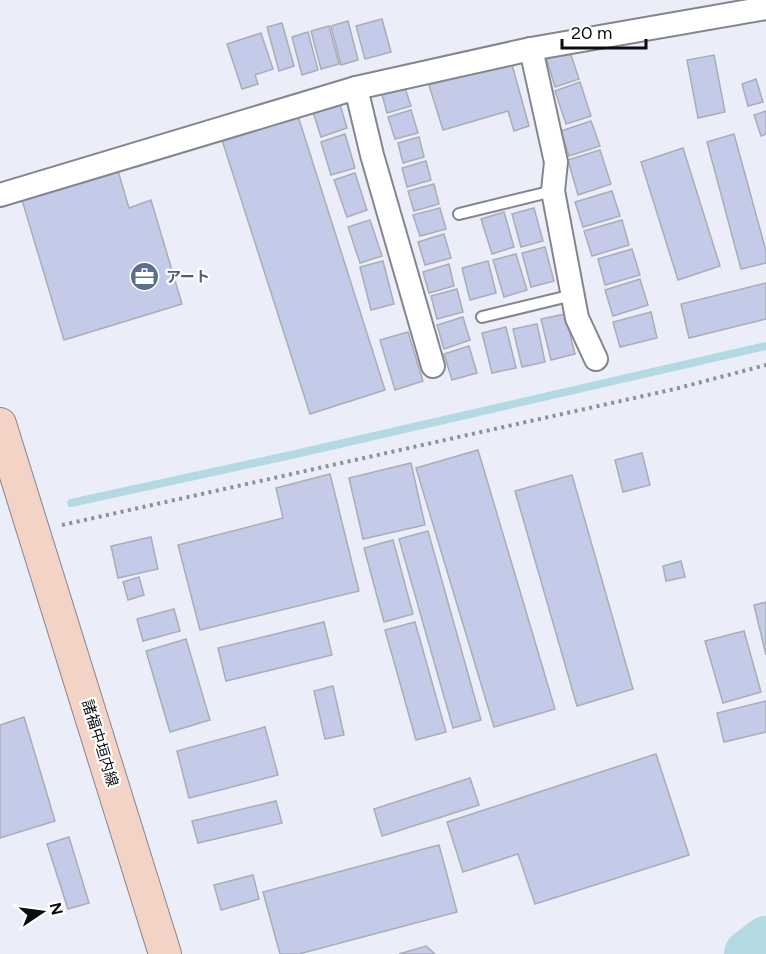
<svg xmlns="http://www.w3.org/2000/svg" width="766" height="954" font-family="Figtree,'Noto Sans JP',sans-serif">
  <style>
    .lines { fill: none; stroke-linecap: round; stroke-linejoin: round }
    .stream { stroke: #b3dae2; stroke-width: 8 }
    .river { stroke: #b3dae2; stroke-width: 50 }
    .building { fill: #c3cbe9; stroke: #aaadb6; stroke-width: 1.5 }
    .lane-casing { stroke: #84868e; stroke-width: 14 }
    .street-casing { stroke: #84868e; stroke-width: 26 }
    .secondary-casing { stroke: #84868e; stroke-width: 34 }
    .path { stroke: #8e9097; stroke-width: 4; stroke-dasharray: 3 4.5; stroke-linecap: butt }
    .lane { stroke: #fff; stroke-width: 10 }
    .street { stroke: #fff; stroke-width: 22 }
    .secondary { stroke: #f3d3c5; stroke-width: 32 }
    .labels { text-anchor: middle; stroke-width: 4.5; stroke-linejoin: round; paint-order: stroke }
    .service-label { font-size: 15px; font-weight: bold; fill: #4e5e75; stroke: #fff; text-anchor: start }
    .street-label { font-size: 15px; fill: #0b0c0f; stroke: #fff }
  </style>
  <rect width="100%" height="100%" fill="#ebeef8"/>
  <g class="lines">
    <!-- stream -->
    <polyline class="stream" points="71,503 300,453 766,346"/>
    <!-- river -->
    <polyline class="river" points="749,954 766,941"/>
  </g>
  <!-- building -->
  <g class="building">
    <polygon points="382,19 391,52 365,59 356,26"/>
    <polygon points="348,21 358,60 341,65 331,26"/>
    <polygon points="282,23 294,66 279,71 267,27"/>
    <polygon points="329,26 339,64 321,69 311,31"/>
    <polygon points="308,32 318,70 302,75 292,37"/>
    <polygon points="261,33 273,69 255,75 258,84 242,89 227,44"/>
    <polygon points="569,49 579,79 555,87 546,57"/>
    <polygon points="714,55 725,112 698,118 687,60"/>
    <polygon points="511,61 529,126 514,131 508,111 443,130 429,85"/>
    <polygon points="756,79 763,102 748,106 742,84"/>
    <polygon points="580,82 591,116 566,124 555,91"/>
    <polygon points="404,85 411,106 387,113 381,91"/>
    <polygon points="339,101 347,128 321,137 312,109"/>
    <polygon points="411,110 418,133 395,139 388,117"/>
    <polygon points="766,111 766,134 761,136 754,115"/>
    <polygon points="298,116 385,390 310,414 222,140"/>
    <polygon points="591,121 600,146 569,156 561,131"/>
    <polygon points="345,134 355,168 331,175 321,142"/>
    <polygon points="734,134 766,251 766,263 741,269 707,142"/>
    <polygon points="419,137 424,157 403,163 398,143"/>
    <polygon points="683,148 720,266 678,280 641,162"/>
    <polygon points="600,150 611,184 578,195 568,160"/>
    <polygon points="426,161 431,180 407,187 402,168"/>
    <polygon points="118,171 129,208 151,200 182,304 64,340 22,200"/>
    <polygon points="355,173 367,210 347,217 334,180"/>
    <polygon points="434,184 439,204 414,211 408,191"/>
    <polygon points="612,191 620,216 583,227 575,202"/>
    <polygon points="440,208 446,229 420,236 413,215"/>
    <polygon points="534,208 543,241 521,247 512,214"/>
    <polygon points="504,212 514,247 492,254 481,219"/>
    <polygon points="370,220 382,256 360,263 348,227"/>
    <polygon points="622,220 629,245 592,256 584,231"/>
    <polygon points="444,234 451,258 425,265 418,242"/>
    <polygon points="545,247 554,281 531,287 522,253"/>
    <polygon points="632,249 640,275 605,285 598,259"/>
    <polygon points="516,254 527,290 504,297 493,260"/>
    <polygon points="383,261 394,304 371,310 360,267"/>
    <polygon points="488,261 496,293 470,300 462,268"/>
    <polygon points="449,264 454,286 429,293 423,272"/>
    <polygon points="640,279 648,305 613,316 605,290"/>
    <polygon points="766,283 766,319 689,338 681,304"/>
    <polygon points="457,289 463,312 437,319 431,296"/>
    <polygon points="651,312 657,338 620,347 613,322"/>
    <polygon points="565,314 575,354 551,360 541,319"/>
    <polygon points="463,317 470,340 444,349 437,325"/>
    <polygon points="537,324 545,362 522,367 513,329"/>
    <polygon points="506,327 516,368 492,373 482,333"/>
    <polygon points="408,332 423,381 395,390 380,340"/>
    <polygon points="469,346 477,373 452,380 444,354"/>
    <polygon points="478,450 555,709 494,727 416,468"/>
    <polygon points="642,453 650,485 623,492 615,460"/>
    <polygon points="411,463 425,525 363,539 349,478"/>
    <polygon points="330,474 359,591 200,630 178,545 283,518 276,488"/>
    <polygon points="572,475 633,689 577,706 515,491"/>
    <polygon points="428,531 481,720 453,728 399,539"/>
    <polygon points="151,537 158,569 118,578 111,546"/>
    <polygon points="393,540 413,614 384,622 364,548"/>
    <polygon points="681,561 685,577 666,581 663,566"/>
    <polygon points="139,577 144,595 128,600 123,582"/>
    <polygon points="766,602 766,655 754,605"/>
    <polygon points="174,609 180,631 143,641 137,619"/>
    <polygon points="324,622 332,655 226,681 218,648"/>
    <polygon points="415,622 446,732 416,740 385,630"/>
    <polygon points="744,631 761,692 723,703 705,641"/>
    <polygon points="186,639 210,720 170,732 146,651"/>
    <polygon points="333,686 344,735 325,739 314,691"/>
    <polygon points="766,701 766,732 724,742 717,713"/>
    <polygon points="24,717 55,821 0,838 0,725"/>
    <polygon points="265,727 278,775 189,798 177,751"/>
    <polygon points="656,754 689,855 535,904 518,854 463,872 447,822"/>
    <polygon points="470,778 479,805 382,836 374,809"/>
    <polygon points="276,801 282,823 198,843 192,821"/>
    <polygon points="69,837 89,903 68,909 47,844"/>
    <polygon points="439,845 457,912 299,954 280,954 263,892"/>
    <polygon points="253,875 259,899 221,910 214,885"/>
    <polygon points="426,946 435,954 399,954"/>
  </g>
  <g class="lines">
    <defs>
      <g id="lane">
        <polyline points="459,214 553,191"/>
        <polyline points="482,317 573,295"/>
      </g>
      <g id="street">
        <polyline points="531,49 556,162 553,191 577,318 596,359"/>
        <polyline points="356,88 372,155 433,366"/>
        <polyline points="0,195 356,88 531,49 766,8"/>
      </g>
      <polyline id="secondary" points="0,424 165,954"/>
    </defs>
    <!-- lane casing -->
    <use href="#lane" class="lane-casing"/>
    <!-- street casing -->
    <use href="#street" class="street-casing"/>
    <!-- secondary casing -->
    <use href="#secondary" class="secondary-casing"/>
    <!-- path -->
    <polyline class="path" points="62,525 675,389 766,365"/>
    <!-- lane -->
    <use href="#lane" class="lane"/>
    <!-- street -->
    <use href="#street" class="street"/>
    <!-- secondary -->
    <use href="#secondary" class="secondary"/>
  </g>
  <!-- icons -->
  <defs>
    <symbol id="office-disc" viewBox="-11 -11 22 22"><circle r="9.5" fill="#5c6f8a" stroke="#fff"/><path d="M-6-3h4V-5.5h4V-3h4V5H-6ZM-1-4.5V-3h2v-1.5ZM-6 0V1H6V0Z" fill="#fff"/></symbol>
  </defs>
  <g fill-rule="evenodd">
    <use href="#office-disc" x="128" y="260" width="33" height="33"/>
  </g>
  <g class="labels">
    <!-- service labels -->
    <g class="service-label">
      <text x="166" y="282">アート</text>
    </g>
    <!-- street labels -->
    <g class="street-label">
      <text transform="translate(100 743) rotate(73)" y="5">諸福中垣内線</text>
    </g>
  </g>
  <!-- north arrow -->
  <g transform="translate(42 912) rotate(77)" stroke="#ffffff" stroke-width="4.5" paint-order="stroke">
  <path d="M0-4.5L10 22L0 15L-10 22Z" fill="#0b0c0f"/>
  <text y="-9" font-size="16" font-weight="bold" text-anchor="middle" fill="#0b0c0f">N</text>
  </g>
  <!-- scale -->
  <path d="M562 39v9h84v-9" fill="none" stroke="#0b0c0f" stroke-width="3"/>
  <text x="571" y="39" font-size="18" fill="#0b0c0f" stroke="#ffffff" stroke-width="4.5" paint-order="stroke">20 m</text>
</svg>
